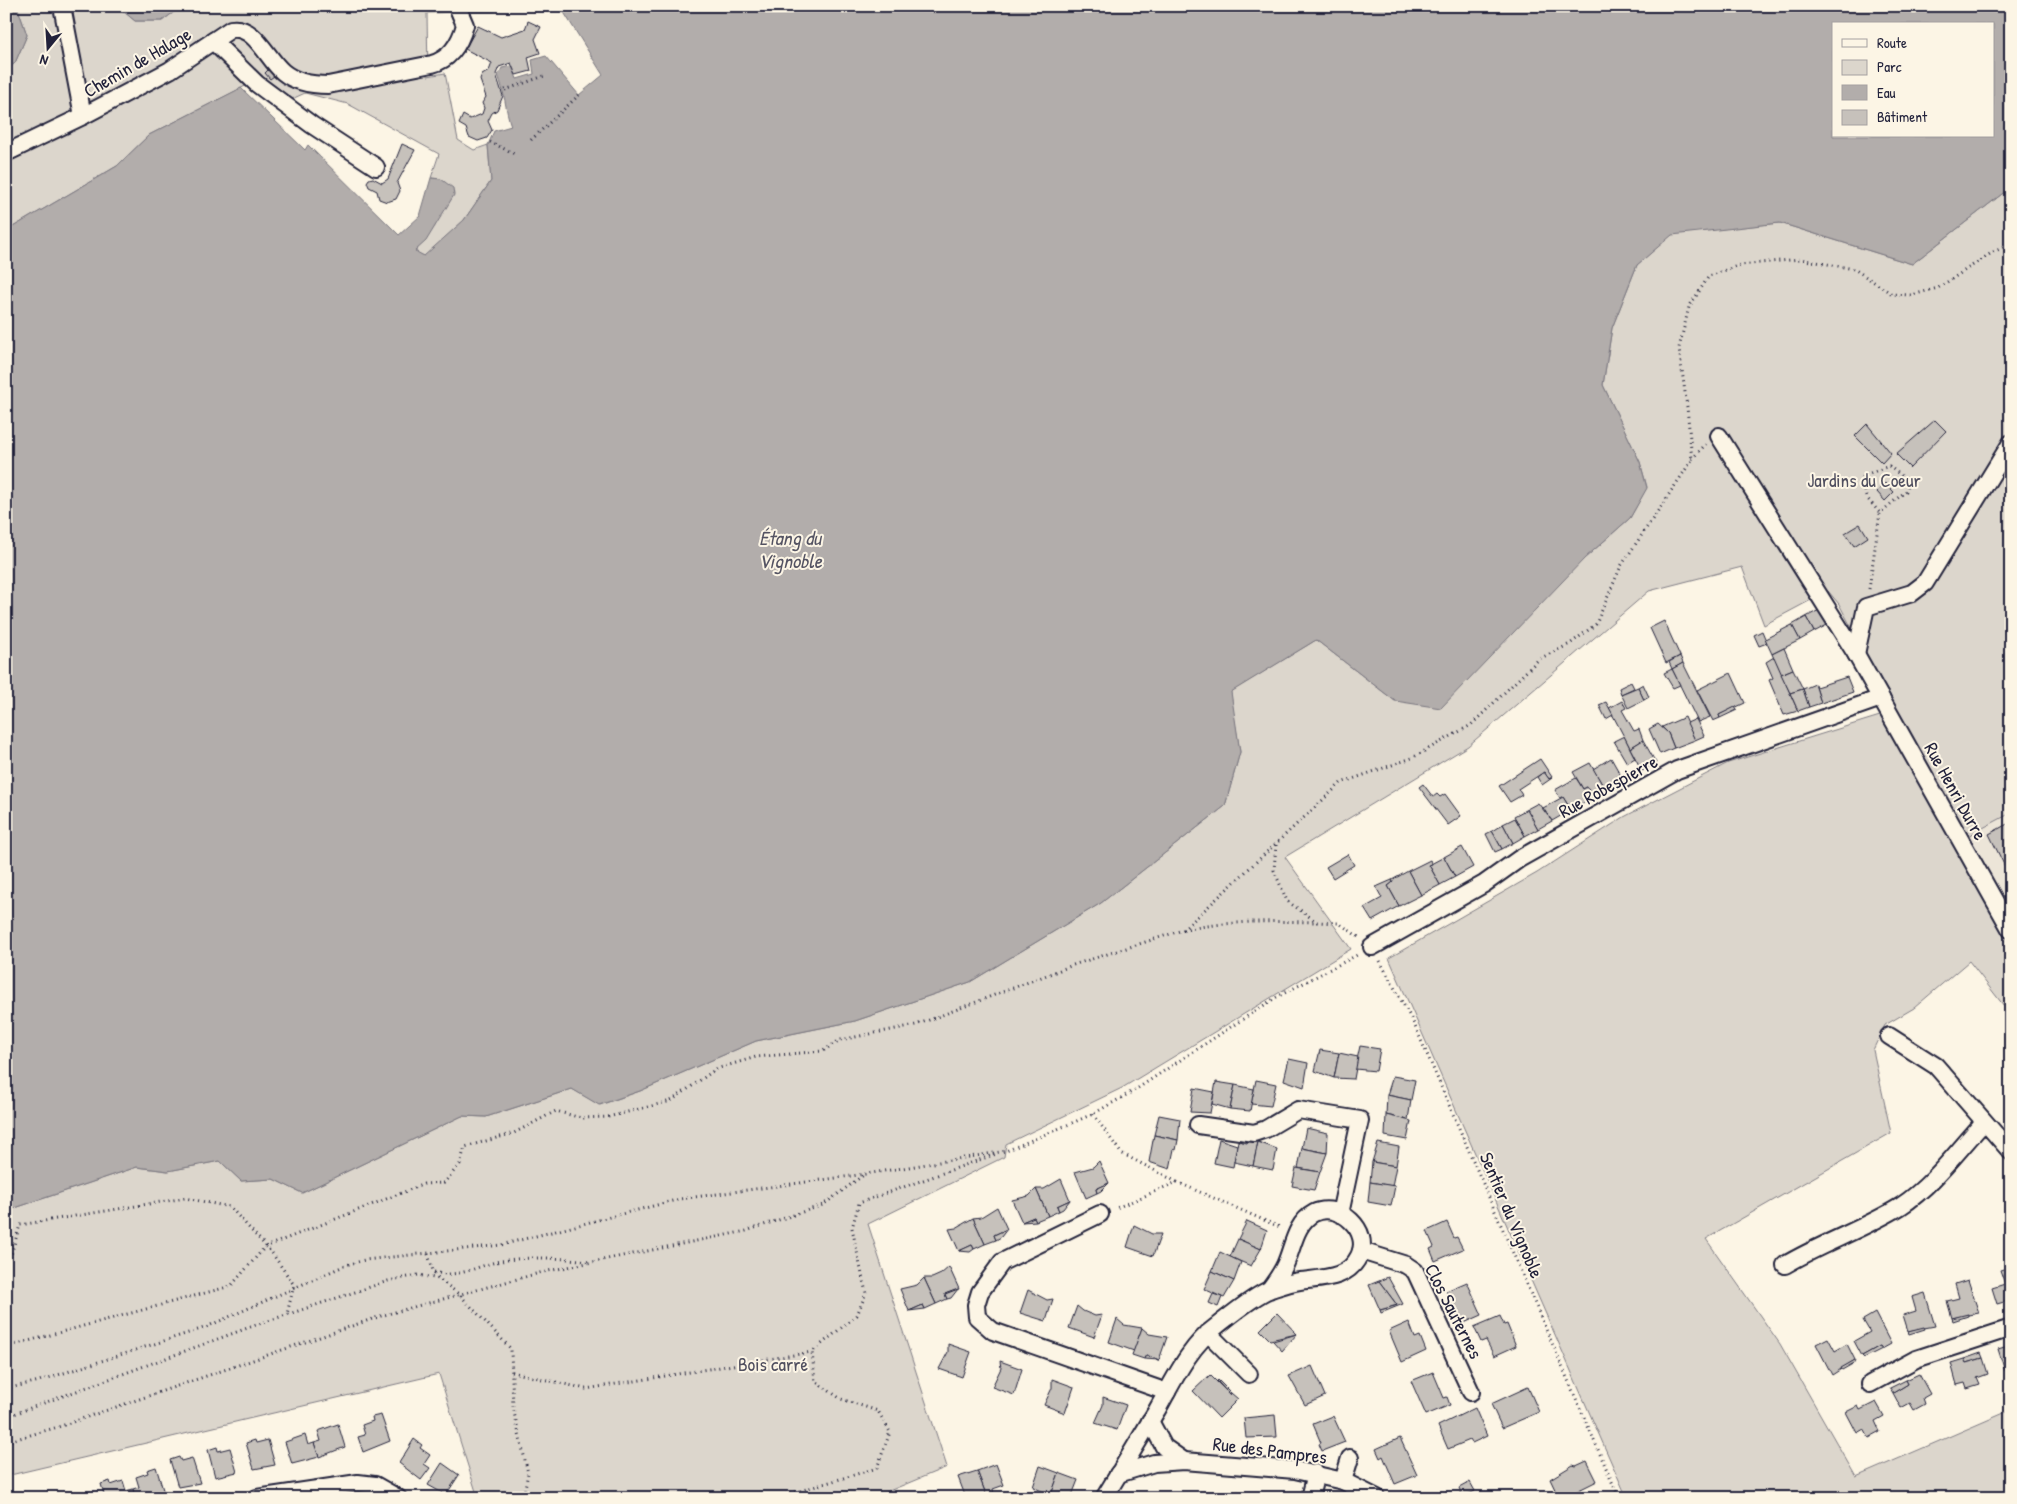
<svg xmlns="http://www.w3.org/2000/svg" width="2017" height="1504" font-family="'Patrick Hand',sans-serif">
  <style>
    .built { fill: #ece5d8 }
    .green { fill: #dcd6cc; stroke: #7f7c84 }
    .water { fill: #b2adab; stroke: #78757e; fill-rule: evenodd }
    .building { fill: #c6c1bb; stroke: #22223b }
    .lines { fill: none; stroke-linecap: round; stroke-linejoin: round }
    .minor-casing { stroke: #22223b; stroke-width: 20 }
    .path { stroke: #22223b; stroke-width: 3; stroke-dasharray: 1 4; stroke-linecap: butt }
    .minor { stroke: #fcf5e5; stroke-width: 16 }
    .labels { text-anchor: middle; stroke-width: 4; stroke-linejoin: round; paint-order: stroke }
    .street-label { font-size: 19px; fill: #22223b; stroke: #fcf5e5 }
    .park-label { font-size: 19px; fill: #504f5f; stroke: #fcf5e5 }
    .water-label { font-size: 20px; font-style: italic; fill: #545362; stroke: #fcf5e5 }
  </style>
  <rect width="100%" height="100%" fill="#fcf5e5"/>
  <filter id="ink" filterUnits="userSpaceOnUse"><feTurbulence type="fractalNoise" baseFrequency=".02" numOctaves="2"/><feDisplacementMap in="SourceGraphic" scale="10" xChannelSelector="R" yChannelSelector="G"/><feConvolveMatrix kernelMatrix="1 2 1 2 8 2 1 2 1" color-interpolation-filters="sRGB"/></filter>
  <g filter="url(#ink)">
    <!-- built -->
    <polygon class="built" points="2011,813 2011,916 1966,837"/>
    <!-- green -->
    <g class="green">
      <polygon points="17,6 117,6 135,21 162,21 182,6 507,6 494,11 427,13 428,76 445,73 458,140 474,150 488,145 491,181 464,220 429,254 424,256 415,252 435,226 441,179 431,178 439,154 348,104 305,93 292,99 276,92 261,78 149,135 117,166 6,231 6,70 15,63 27,35"/>
      <polygon points="2011,187 2011,813 1966,837 2011,916 2011,1015 1969,961 1914,1008 1885,1025 1873,1050 1891,1133 1706,1239 1780,1344 1856,1477 2011,1410 2011,1498 1627,1498 1389,958 1537,873 1624,817 1728,763 1896,711 1839,604 1828,591 1764,625 1742,567 1649,591 1468,746 1285,857 1351,949 1122,1088 1006,1144 1004,1157 868,1224 947,1467 872,1498 478,1498 439,1374 6,1476 6,1211 137,1167 168,1171 220,1161 241,1181 273,1179 302,1193 462,1116 486,1117 572,1089 600,1105 640,1091 756,1041 855,1021 970,982 1101,903 1225,806 1240,752 1230,692 1316,640 1395,701 1585,558 1630,518 1647,487 1640,462 1603,385 1612,328 1637,265 1672,234 1780,223 1912,264"/>
    </g>
    <!-- water -->
    <g class="water">
      <polygon points="6,6 17,6 27,35 15,63 6,70"/>
      <polygon points="117,6 182,6 162,21 135,21"/>
      <path d="M560,6H2011V187L1912,264L1780,223L1672,235L1637,265L1612,328L1603,385L1640,462L1647,488L1630,518L1585,558L1441,708L1395,701L1316,640L1231,692L1240,752L1225,806L1101,903L970,982L855,1021L756,1041L640,1091L599,1105L572,1089L486,1117L462,1116L302,1193L273,1179L241,1181L220,1161L168,1171L137,1167L6,1211V231L117,166L149,135L241,88L305,150L308,145L399,235L420,216L431,178L441,179L453,188L454,195L426,241L415,251L424,256L464,220L491,181L488,145L494,131L511,126C505,109 505,92 498,75L502,68L512,66L517,79L534,74L532,60L546,56L579,95L603,75ZM1833,24H1993V136H1833Z"/>
    </g>
    <!-- building -->
    <g class="building">
      <polygon points="528,21 541,27 535,39 540,53 528,57 531,71 516,75 511,63 499,67 496,74 503,96 497,110 492,113 488,121 492,130 487,138 478,141 469,137 466,128 459,124 463,115 470,119 482,114 484,108 482,103 486,97 480,80 482,75 489,71 492,63 465,49 478,26 501,37 525,29"/>
      <polygon points="268,70 274,76 270,79 265,73"/>
      <polygon points="402,144 415,150 397,183 400,191 396,199 387,202 379,199 377,191 369,187 367,182 369,179 373,178 382,183 388,179"/>
      <polygon points="1935,420 1946,431 1910,468 1896,454"/>
      <polygon points="1867,424 1891,453 1882,463 1855,436"/>
      <polygon points="1885,483 1894,492 1885,501 1877,492"/>
      <polygon points="1860,524 1868,537 1854,546 1845,533"/>
      <polygon points="1821,609 1829,624 1814,632 1806,617"/>
      <polygon points="1806,617 1814,632 1800,640 1792,625"/>
      <polygon points="1664,621 1680,656 1666,663 1650,628"/>
      <polygon points="1792,625 1800,640 1772,654 1765,639"/>
      <polygon points="1762,631 1767,643 1759,646 1754,635"/>
      <polygon points="1784,648 1793,669 1781,674 1772,654"/>
      <polygon points="1680,656 1683,663 1672,669 1669,662"/>
      <polygon points="1774,657 1798,711 1784,715 1769,680 1773,678 1766,662"/>
      <polygon points="1683,663 1710,717 1698,722 1672,669"/>
      <polygon points="1672,669 1680,685 1673,688 1664,673"/>
      <polygon points="1793,669 1803,689 1790,693 1781,674"/>
      <polygon points="1731,673 1745,703 1719,715 1720,718 1713,721 1697,690"/>
      <polygon points="1847,677 1853,692 1821,703 1816,687"/>
      <polygon points="1631,682 1634,688 1621,694 1619,688"/>
      <polygon points="1643,684 1649,697 1644,700 1638,687"/>
      <polygon points="1815,684 1821,703 1809,707 1803,689"/>
      <polygon points="1638,687 1644,700 1628,708 1621,694"/>
      <polygon points="1803,689 1809,707 1798,711 1790,693"/>
      <polygon points="1622,701 1626,708 1622,710 1634,731 1639,729 1643,740 1630,748 1609,708"/>
      <polygon points="1606,702 1613,715 1606,719 1599,705"/>
      <polygon points="1735,707 1737,710 1720,718 1719,715"/>
      <polygon points="1685,717 1695,740 1674,748 1668,733 1662,727"/>
      <polygon points="1696,719 1704,736 1695,740 1687,723"/>
      <polygon points="1658,724 1668,733 1674,748 1660,754 1649,729"/>
      <polygon points="1624,736 1635,758 1627,763 1614,741"/>
      <polygon points="1643,740 1656,763 1642,771 1630,748"/>
      <polygon points="1611,758 1624,781 1606,791 1593,769"/>
      <polygon points="1540,759 1552,777 1549,779 1544,772 1518,789 1522,795 1510,802 1499,786"/>
      <polygon points="1590,763 1606,791 1593,798 1587,787 1583,789 1573,772"/>
      <polygon points="1544,772 1549,779 1552,778 1542,785 1537,777"/>
      <polygon points="1576,778 1583,789 1587,787 1593,798 1571,810 1563,797 1560,798 1555,790"/>
      <polygon points="1423,784 1433,797 1437,794 1440,797 1445,794 1461,816 1448,825 1419,787"/>
      <polygon points="1563,797 1571,810 1552,821 1543,808"/>
      <polygon points="1538,803 1552,821 1538,829 1527,809"/>
      <polygon points="1527,809 1538,829 1525,836 1514,816"/>
      <polygon points="1515,818 1525,836 1513,843 1503,824"/>
      <polygon points="2011,822 2011,879 1989,834"/>
      <polygon points="1503,824 1513,843 1502,849 1492,831"/>
      <polygon points="1492,831 1502,849 1495,852 1486,834"/>
      <polygon points="1462,847 1473,867 1455,877 1444,857"/>
      <polygon points="1348,854 1354,865 1333,878 1326,867"/>
      <polygon points="1444,857 1455,877 1440,885 1429,865"/>
      <polygon points="1430,860 1432,864 1429,865 1440,885 1421,895 1408,871"/>
      <polygon points="1408,871 1421,895 1399,906 1388,886 1393,882 1392,880"/>
      <polygon points="1392,880 1393,882 1388,886 1399,906 1372,921 1364,908 1382,898 1376,887"/>
      <polygon points="1360,1046 1380,1049 1376,1071 1355,1069"/>
      <polygon points="1320,1050 1339,1053 1334,1078 1315,1071"/>
      <polygon points="1339,1053 1358,1057 1354,1079 1334,1078"/>
      <polygon points="1289,1059 1308,1063 1304,1087 1284,1080"/>
      <polygon points="1393,1076 1415,1080 1411,1100 1387,1095"/>
      <polygon points="1256,1080 1276,1084 1271,1106 1251,1104"/>
      <polygon points="1216,1082 1235,1085 1230,1109 1212,1104"/>
      <polygon points="1235,1085 1254,1089 1250,1111 1230,1109"/>
      <polygon points="1194,1088 1214,1092 1210,1113 1190,1112"/>
      <polygon points="1387,1095 1411,1100 1408,1120 1386,1115"/>
      <polygon points="1159,1115 1180,1119 1178,1140 1154,1135"/>
      <polygon points="1386,1115 1411,1121 1407,1140 1385,1136"/>
      <polygon points="1306,1128 1328,1133 1327,1153 1302,1148"/>
      <polygon points="1154,1135 1178,1140 1176,1150 1174,1149 1170,1169 1149,1162"/>
      <polygon points="1219,1139 1237,1145 1233,1167 1214,1163"/>
      <polygon points="1248,1140 1258,1142 1253,1166 1234,1162 1238,1141 1247,1143"/>
      <polygon points="1258,1142 1277,1149 1273,1170 1253,1166"/>
      <polygon points="1378,1143 1399,1147 1396,1166 1372,1162"/>
      <polygon points="1302,1148 1327,1153 1320,1172 1298,1168"/>
      <polygon points="1099,1161 1109,1183 1096,1189 1097,1193 1086,1198 1075,1172 1093,1167"/>
      <polygon points="1372,1162 1396,1166 1392,1186 1370,1182"/>
      <polygon points="1296,1168 1320,1172 1314,1190 1292,1186"/>
      <polygon points="1061,1179 1070,1200 1057,1206 1059,1211 1048,1216 1036,1189 1044,1189"/>
      <polygon points="1370,1182 1395,1186 1391,1206 1368,1202"/>
      <polygon points="1109,1183 1101,1191 1097,1193 1096,1189"/>
      <polygon points="1036,1189 1048,1216 1036,1221 1034,1217 1022,1222 1012,1200 1029,1196"/>
      <polygon points="1070,1200 1063,1209 1059,1211 1057,1206"/>
      <polygon points="997,1207 1007,1229 994,1235 996,1240 985,1244 973,1218 981,1217"/>
      <polygon points="1034,1217 1036,1221 1022,1222"/>
      <polygon points="973,1218 985,1244 974,1249 972,1245 959,1251 949,1229 956,1228"/>
      <polygon points="1247,1221 1267,1230 1261,1249 1238,1239"/>
      <polygon points="1447,1222 1454,1238 1457,1237 1463,1249 1435,1261 1430,1249 1434,1247 1427,1231"/>
      <polygon points="1134,1225 1152,1234 1161,1234 1153,1256 1127,1247"/>
      <polygon points="1007,1229 1001,1237 996,1240 994,1235"/>
      <polygon points="1238,1239 1261,1249 1251,1266 1230,1257"/>
      <polygon points="972,1245 974,1249 970,1252 959,1251"/>
      <polygon points="1220,1252 1241,1262 1234,1281 1212,1271"/>
      <polygon points="949,1267 959,1289 945,1294 947,1299 936,1304 924,1278 932,1278 941,1274"/>
      <polygon points="2011,1267 2011,1300 1997,1304 1992,1288 2005,1284 2000,1270"/>
      <polygon points="1212,1271 1234,1281 1224,1298 1204,1289"/>
      <polygon points="1388,1277 1403,1304 1381,1313 1380,1310 1397,1305 1379,1281"/>
      <polygon points="924,1278 936,1304 925,1309 923,1305 909,1311 900,1289 917,1285"/>
      <polygon points="1968,1280 1979,1313 1952,1318 1947,1301 1959,1298 1955,1284"/>
      <polygon points="1379,1281 1397,1305 1380,1310 1369,1285"/>
      <polygon points="1467,1282 1482,1315 1464,1323 1446,1291"/>
      <polygon points="958,1289 951,1298 947,1299 945,1294"/>
      <polygon points="1028,1290 1047,1300 1053,1299 1046,1321 1020,1313"/>
      <polygon points="1925,1293 1935,1326 1908,1331 1903,1315 1916,1311 1912,1297"/>
      <polygon points="1213,1294 1222,1297 1218,1307 1209,1303"/>
      <polygon points="923,1305 925,1309 909,1311"/>
      <polygon points="1077,1306 1083,1311 1095,1316 1102,1315 1094,1337 1069,1328"/>
      <polygon points="1277,1313 1297,1334 1270,1340 1260,1330"/>
      <polygon points="1875,1313 1891,1344 1882,1349 1880,1346 1862,1356 1854,1341 1870,1332 1863,1320"/>
      <polygon points="1968,1314 1968,1316 1953,1321 1952,1318"/>
      <polygon points="1500,1316 1504,1325 1507,1324 1516,1346 1494,1356 1486,1340 1481,1342 1474,1327"/>
      <polygon points="1117,1319 1124,1325 1142,1328 1134,1351 1109,1342"/>
      <polygon points="1409,1322 1415,1338 1420,1336 1426,1351 1402,1362 1389,1331"/>
      <polygon points="1924,1327 1925,1329 1909,1334 1908,1331"/>
      <polygon points="1142,1328 1149,1334 1167,1337 1159,1360 1146,1355 1144,1359 1132,1355"/>
      <polygon points="1297,1334 1282,1351 1273,1341"/>
      <polygon points="1828,1338 1835,1351 1847,1344 1855,1360 1832,1375 1816,1344"/>
      <polygon points="948,1344 971,1352 962,1377 939,1369 948,1352"/>
      <polygon points="2011,1345 2011,1369 2005,1371 1998,1349"/>
      <polygon points="1880,1346 1882,1349 1864,1358 1862,1356"/>
      <polygon points="1981,1353 1983,1358 1966,1363 1964,1359"/>
      <polygon points="1146,1355 1159,1360 1144,1359"/>
      <polygon points="1983,1358 1988,1374 1977,1378 1980,1385 1967,1389 1965,1383 1957,1385 1951,1363 1964,1359 1966,1363"/>
      <polygon points="1855,1360 1856,1362 1842,1370 1841,1368"/>
      <polygon points="1000,1361 1022,1369 1014,1395 992,1387 1001,1368"/>
      <polygon points="1312,1366 1325,1396 1305,1405 1289,1376"/>
      <polygon points="1433,1372 1444,1398 1447,1397 1450,1405 1426,1415 1411,1381"/>
      <polygon points="1919,1374 1930,1394 1923,1398 1925,1404 1914,1410 1910,1403 1901,1408 1893,1393 1908,1384 1906,1380"/>
      <polygon points="1210,1375 1230,1395 1231,1393 1238,1399 1219,1418 1193,1391"/>
      <polygon points="1052,1379 1074,1387 1065,1413 1044,1405 1052,1388"/>
      <polygon points="1218,1380 1231,1393 1230,1395 1217,1381"/>
      <polygon points="1906,1380 1908,1384 1893,1393 1890,1388"/>
      <polygon points="1528,1387 1539,1412 1502,1428 1491,1404"/>
      <polygon points="1103,1397 1126,1405 1117,1430 1095,1423 1103,1405"/>
      <polygon points="1876,1402 1884,1416 1875,1421 1880,1432 1869,1438 1864,1429 1857,1433 1846,1412 1858,1406 1860,1410"/>
      <polygon points="1475,1408 1487,1436 1472,1443 1470,1440 1448,1449 1438,1426"/>
      <polygon points="381,1415 390,1441 363,1452 358,1437 365,1435 362,1425 373,1421 372,1417"/>
      <polygon points="1275,1415 1277,1437 1246,1438 1244,1418"/>
      <polygon points="1333,1416 1345,1442 1322,1451 1319,1444 1321,1443 1313,1424"/>
      <polygon points="338,1424 345,1447 319,1457 314,1443 321,1441 318,1431"/>
      <polygon points="305,1435 308,1445 314,1443 319,1457 292,1464 285,1442"/>
      <polygon points="1400,1438 1417,1475 1395,1484 1383,1456 1380,1458 1376,1449"/>
      <polygon points="414,1439 422,1445 420,1448 430,1455 424,1464 430,1468 421,1480 399,1463"/>
      <polygon points="255,1440 256,1443 268,1440 275,1465 254,1469 246,1443"/>
      <polygon points="217,1447 218,1451 230,1448 237,1472 215,1477 208,1450"/>
      <polygon points="179,1457 181,1461 192,1458 200,1483 178,1487 170,1460"/>
      <polygon points="1587,1461 1597,1481 1575,1492 1578,1498 1559,1498 1550,1479 1573,1465 1576,1466"/>
      <polygon points="442,1463 459,1475 446,1495 428,1485"/>
      <polygon points="996,1464 1004,1485 993,1489 994,1494 987,1497 977,1471"/>
      <polygon points="1040,1466 1059,1473 1050,1498 1042,1496 1044,1492 1033,1487"/>
      <polygon points="156,1467 164,1493 151,1498 135,1498 133,1489 139,1487 136,1477 148,1473 147,1470"/>
      <polygon points="977,1471 987,1497 979,1498 977,1495 966,1498 958,1477"/>
      <polygon points="1059,1473 1078,1480 1071,1498 1050,1498"/>
      <polygon points="110,1481 111,1485 123,1481 126,1491 133,1489 135,1498 105,1498 101,1484"/>
      <polygon points="1470,1482 1475,1491 1463,1497 1459,1488"/>
      <polygon points="1237,1491 1260,1496 1260,1493 1280,1498 1236,1498"/>
    </g>
    <g class="lines">
      <defs>
        <g id="minor">
          <polyline points="62,6 83,116"/>
          <polyline points="213,41 257,84 312,125 376,167"/>
          <path d="M6,153L83,116L170,70L231,29C255,25 267,59 283,72C295,82 313,85 328,85L432,64C451,59 460,43 465,25L457,6"/>
          <polyline points="1719,436 1856,654 2011,930"/>
          <polyline points="1856,654 1866,607 1912,593 1925,583 2011,443"/>
          <polyline points="1372,947 1484,884 1519,859 1677,770 1881,698"/>
          <polyline points="1889,1036 1936,1066 2011,1152"/>
          <polyline points="1198,1125 1254,1133 1266,1129 1298,1110 1360,1120 1340,1214"/>
          <polyline points="1100,1214 1002,1262 980,1292 976,1305 977,1317 993,1331 1167,1392"/>
          <polyline points="1361,1251 1406,1265 1415,1271 1471,1392"/>
          <path d="M1785,1265C1822,1243 1864,1229 1901,1206C1933,1185 1958,1150 1984,1122"/>
          <polyline points="1208,1333 1249,1374"/>
          <polyline points="1870,1384 1916,1359 2011,1328"/>
          <polyline points="1150,1421 1164,1447 1184,1461"/>
          <polyline points="1118,1474 1154,1463 1184,1461 1295,1470 1343,1481 1377,1498"/>
          <polyline points="1343,1481 1350,1458"/>
          <polyline points="257,1498 358,1483 375,1485 398,1498"/>
          <path d="M1104,1498C1122,1469 1139,1440 1157,1410C1174,1380 1189,1346 1218,1325C1232,1314 1255,1295 1271,1289C1280,1286 1291,1282 1300,1281C1323,1278 1348,1279 1359,1256C1372,1231 1339,1201 1314,1213C1295,1223 1293,1248 1285,1265C1281,1274 1275,1282 1269,1290"/>
          <polyline points="1310,1498 1316,1473"/>
        </g>
      </defs>
      <!-- minor casing -->
      <use href="#minor" class="minor-casing"/>
      <!-- path -->
      <g class="path">
        <polyline points="505,90 544,76"/>
        <polyline points="531,140 579,95"/>
        <polyline points="490,142 517,155"/>
        <polyline points="1692,459 1706,444"/>
        <polyline points="1869,589 1880,513 1906,491 1909,482 1889,466 1862,476 1866,497 1880,513"/>
        <polyline points="1276,845 1274,870 1287,901 1317,922 1339,923 1360,938"/>
        <path d="M1183,930C1228,921 1271,921 1316,922"/>
        <polyline points="1380,961 1414,1024 1619,1498"/>
        <polyline points="1093,1114 1121,1153 1177,1182 1114,1209"/>
        <polyline points="1177,1182 1282,1228"/>
        <polyline points="428,1254 433,1271 439,1279 460,1295 511,1349 513,1408 528,1473 523,1498"/>
        <polyline points="6,1261 10,1258 20,1225 185,1198 230,1207 272,1253 294,1285 287,1314"/>
        <path d="M434,1272C461,1279 477,1265 501,1261C530,1256 561,1258 590,1261"/>
        <polyline points="6,1347 231,1286 265,1247 424,1184 444,1183 460,1164 465,1147 514,1133 556,1111 581,1118 608,1117 671,1101 716,1069 756,1057 823,1051 840,1040 916,1025 1073,965 1183,930 1341,783 1412,758 1471,725 1539,659 1570,644 1596,624 1621,566 1692,460 1687,407 1679,348 1689,307 1709,276 1740,265 1800,259 1854,269 1892,294 1912,295 1938,288 1993,252 2011,244"/>
        <polyline points="512,1372 586,1389 812,1352"/>
        <polyline points="6,1389 39,1381 204,1328 346,1265 365,1260 501,1245 680,1199 866,1174 1006,1151 1093,1114 1135,1090 1275,998 1359,954"/>
        <polyline points="6,1417 253,1326 388,1281 418,1275 439,1279"/>
        <polyline points="6,1442 58,1427 384,1315 543,1272 746,1231 823,1205 865,1174"/>
        <polyline points="776,1498 877,1468 890,1432 878,1411 841,1399 815,1381 812,1352 857,1315 866,1293 852,1228 859,1203 996,1154"/>
      </g>
      <!-- minor -->
      <use href="#minor" class="minor"/>
    </g>
  </g>
  <g class="labels">
    <!-- street labels -->
    <g class="street-label">
      <text transform="translate(137 62) rotate(-30)" y="7">Chemin de Halage</text>
      <text transform="translate(1608 786) rotate(-29)" y="7">Rue Robespierre</text>
      <text transform="translate(1956 791) rotate(61)" y="7">Rue Henri Durre</text>
      <text transform="translate(1512 1215) rotate(67)" y="7">Sentier du Vignoble</text>
      <text transform="translate(1454 1311) rotate(63)" y="7">Clos Sauternes</text>
      <text transform="translate(1270 1450) rotate(7)" y="7">Rue des Pampres</text>
    </g>
    <!-- park labels -->
    <g class="park-label">
      <text x="1864" y="487">Jardins du Coeur</text>
      <text x="773" y="1371">Bois carré</text>
    </g>
    <!-- water labels -->
    <g class="water-label">
      <text x="790" y="545">Étang du<tspan x="790" dy="23">Vignoble</tspan></text>
    </g>
  </g>
  <!-- margin -->
  <rect width="2017" height="1504" fill="none" stroke="#fcf5e5" stroke-width="25"/>
  <rect x="12" y="12" width="1992" height="1479" fill="none" stroke="#22223b" stroke-width="2" filter="url(#ink)"/>
  <!-- legend -->
  <rect x="1832" y="22" width="162" height="115" fill="#fcf5e5" stroke="#a5a1a1"/>
  <rect x="1842" y="39" width="25" height="8" fill="#fcf5e5" stroke="#a5a1a1"/>
  <text x="1877" y="48" font-size="15" fill="#22223b">Route</text>
  <rect x="1842" y="60" width="25" height="15" fill="#dcd6cc" stroke="#a5a1a1"/>
  <text x="1877" y="72" font-size="15" fill="#22223b">Parc</text>
  <rect x="1842" y="85" width="25" height="15" fill="#b2adab" stroke="#a5a1a1"/>
  <text x="1877" y="98" font-size="15" fill="#22223b">Eau</text>
  <rect x="1842" y="110" width="25" height="15" fill="#c6c1bb" stroke="#a5a1a1"/>
  <text x="1877" y="122" font-size="15" fill="#22223b">Bâtiment</text>
  <!-- north arrow -->
  <g transform="translate(48 48) rotate(198)" stroke="#fcf5e5" stroke-width="4" paint-order="stroke">
  <path d="M0-4L9 19L0 12L-9 19Z" fill="#22223b"/>
  <text y="-8" font-size="14" font-weight="bold" text-anchor="middle" fill="#22223b">N</text>
  </g>
</svg>
